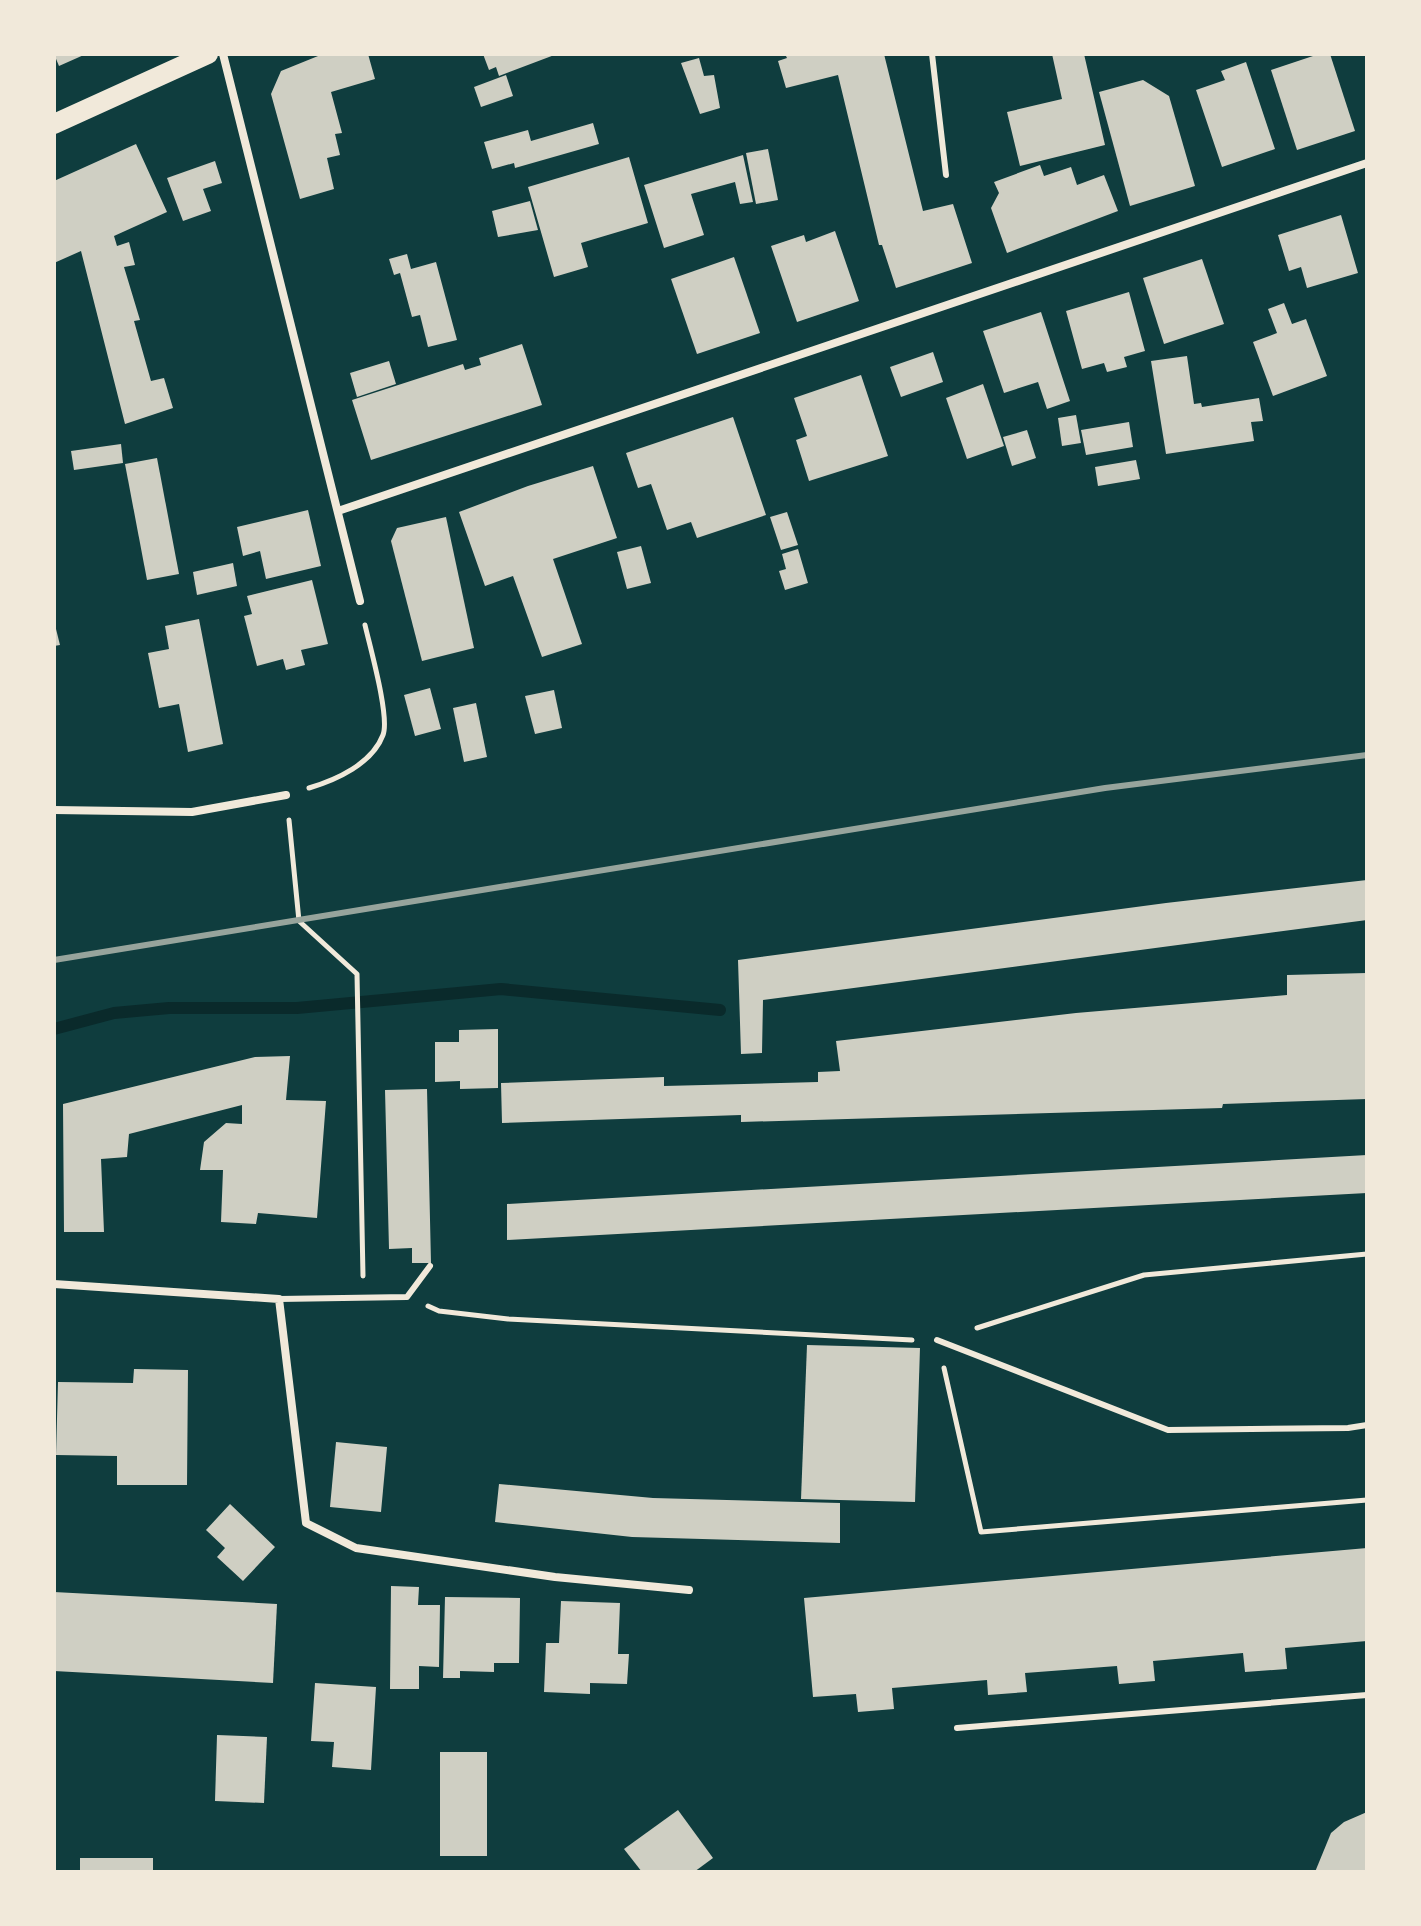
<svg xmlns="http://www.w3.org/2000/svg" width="1421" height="1926" font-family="Bitter,serif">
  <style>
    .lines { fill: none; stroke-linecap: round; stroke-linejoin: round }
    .stream { stroke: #0a2a2b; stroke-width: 12 }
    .building { fill: #cfcfc3 }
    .path { stroke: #f1e9da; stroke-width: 5 }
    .service { stroke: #f1e9da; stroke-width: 6 }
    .minor { stroke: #f1e9da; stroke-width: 8 }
    .primary { stroke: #f1e9da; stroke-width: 20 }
    .rail { stroke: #97a49c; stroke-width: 6 }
  </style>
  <rect width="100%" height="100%" fill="#0f3d3e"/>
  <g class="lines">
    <!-- stream -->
    <polyline class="stream" points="54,1029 114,1013 169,1008 297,1008 501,989 720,1010"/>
  </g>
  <!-- building -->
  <g class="building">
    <polygon points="54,54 86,54 59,66"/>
    <polygon points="323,54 368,54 375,79 331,92 342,133 335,134 340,155 327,158 334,189 300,199 271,94 281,71"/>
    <polygon points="483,54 557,54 499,76 496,67 489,70"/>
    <polygon points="785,54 884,54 923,211 953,204 972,263 896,288 882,245 879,245 838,75 786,88 778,61 787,58"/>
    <polygon points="1052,54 1084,54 1105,145 1020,166 1007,112 1062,99"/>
    <polygon points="1319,54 1330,54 1355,131 1297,150 1271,70"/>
    <polygon points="699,58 704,76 714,75 720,108 700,114 681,63"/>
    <polygon points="1246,62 1275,149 1222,167 1196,90 1225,80 1221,71"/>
    <polygon points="506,75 513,96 481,107 474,87"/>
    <polygon points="1143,80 1169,96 1195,186 1130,206 1099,92"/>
    <polygon points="593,123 599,144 515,168 514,163 492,169 484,142 528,130 531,141"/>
    <polygon points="136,144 167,212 114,236 117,246 129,242 135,265 124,267 140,320 134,321 151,381 164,378 173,408 125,424 81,251 54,263 54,181"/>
    <polygon points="768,149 778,200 756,204 746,153"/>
    <polygon points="743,155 753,202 740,204 735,182 691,194 704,235 664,248 644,185"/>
    <polygon points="629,157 648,223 581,243 588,267 554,277 528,187"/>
    <polygon points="215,161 222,183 203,189 211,211 183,221 167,178"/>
    <polygon points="1040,165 1044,176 1071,167 1077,185 1104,175 1118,211 1007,253 991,208 999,193 994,182"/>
    <polygon points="530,201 538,230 498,237 492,211"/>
    <polygon points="1341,215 1358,273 1307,288 1301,267 1289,271 1278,235"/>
    <polygon points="835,231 859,301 797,322 771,246 804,235 806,242"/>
    <polygon points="407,254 411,269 436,262 457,340 428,347 420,315 412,317 400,273 394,275 389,259"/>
    <polygon points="734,257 760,333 697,354 671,279"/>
    <polygon points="1202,259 1224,324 1164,344 1143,278"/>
    <polygon points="1129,292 1145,351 1124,357 1127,367 1107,372 1104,363 1082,369 1066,311"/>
    <polygon points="1284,303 1292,324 1306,319 1327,376 1273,396 1253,342 1277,333 1268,309"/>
    <polygon points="1041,312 1070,401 1047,409 1038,382 1004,393 983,331"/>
    <polygon points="522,344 542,405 371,460 352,400 463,364 465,370 481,365 479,358"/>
    <polygon points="933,352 943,382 901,397 890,367"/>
    <polygon points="1187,356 1194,404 1201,403 1202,407 1259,398 1263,421 1251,422 1254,441 1166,454 1151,361"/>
    <polygon points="389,361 396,384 357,397 350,373"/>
    <polygon points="861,375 888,456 809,481 796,440 807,436 794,398"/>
    <polygon points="983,384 1004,446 967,459 946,398"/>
    <polygon points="1076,415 1081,443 1062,446 1058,418"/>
    <polygon points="733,417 766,515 697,538 691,522 667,530 651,484 638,488 626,453"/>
    <polygon points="1129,422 1133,447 1086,455 1081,430"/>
    <polygon points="1027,430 1036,458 1012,466 1003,437"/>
    <polygon points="121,444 123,463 74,470 71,451"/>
    <polygon points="157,458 179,574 147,580 125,464"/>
    <polygon points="1136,460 1140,479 1098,486 1095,467"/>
    <polygon points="593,466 617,538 553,559 582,644 542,657 513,576 485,586 459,512 528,486"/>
    <polygon points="308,510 321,566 266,579 260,551 243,556 237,527"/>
    <polygon points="787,512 798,545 781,550 770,517"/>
    <polygon points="446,517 474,648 422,661 391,541 397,528"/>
    <polygon points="641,546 651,583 627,589 617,552"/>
    <polygon points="798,549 808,583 785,590 779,571 786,569 782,554"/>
    <polygon points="233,563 237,586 197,595 193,572"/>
    <polygon points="312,580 328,644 301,650 305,665 286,670 283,659 257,666 244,616 252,614 247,596"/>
    <polygon points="199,619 223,744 188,752 179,704 159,708 148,653 169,649 165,626"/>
    <polygon points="54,621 60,645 54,646"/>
    <polygon points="430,688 441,729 415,736 404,695"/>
    <polygon points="554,690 562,728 535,734 525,696"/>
    <polygon points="476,703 487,757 464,762 453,708"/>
    <polygon points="1367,880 1367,920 763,1000 762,1053 741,1054 738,960 1166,903"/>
    <polygon points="1367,973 1367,1099 1223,1104 1222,1108 741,1122 741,1115 502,1123 501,1083 664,1077 664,1086 818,1082 818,1072 840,1071 836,1041 1076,1013 1287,995 1287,975"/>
    <polygon points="498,1029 498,1088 460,1089 460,1081 435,1082 435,1042 459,1042 459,1030"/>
    <polygon points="290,1056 286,1100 326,1101 317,1218 258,1213 256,1224 221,1222 223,1170 200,1170 204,1142 226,1123 242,1124 242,1105 129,1134 127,1157 101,1159 104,1232 64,1232 63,1104 255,1057"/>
    <polygon points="427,1089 431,1263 412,1263 412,1248 389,1249 385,1090"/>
    <polygon points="1367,1155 1367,1193 507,1240 507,1204"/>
    <polygon points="807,1345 920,1348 915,1502 801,1499"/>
    <polygon points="134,1369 188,1370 187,1485 117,1485 117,1456 56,1455 58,1382 133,1383"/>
    <polygon points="336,1442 387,1447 381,1512 330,1507"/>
    <polygon points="499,1484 653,1498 840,1503 840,1543 632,1537 495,1522"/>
    <polygon points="230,1504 275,1547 243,1581 217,1557 225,1548 206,1530"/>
    <polygon points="1367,1548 1367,1641 1285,1648 1287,1669 1245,1672 1243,1653 1153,1661 1155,1681 1119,1684 1117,1666 1025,1673 1027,1692 988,1695 987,1680 892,1688 894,1709 858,1712 856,1694 813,1697 804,1598"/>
    <polygon points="391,1586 419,1587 418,1605 440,1605 439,1667 419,1666 419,1689 390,1689"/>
    <polygon points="54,1592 277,1604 273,1683 54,1671"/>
    <polygon points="445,1597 520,1598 519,1663 494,1663 494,1672 460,1671 460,1678 443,1678"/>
    <polygon points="561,1601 620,1603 618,1654 629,1654 627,1684 590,1683 590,1694 544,1692 546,1643 559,1643"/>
    <polygon points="315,1683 376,1687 371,1770 332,1767 334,1742 311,1741"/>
    <polygon points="217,1735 267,1737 264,1803 215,1801"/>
    <rect x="440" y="1752" width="47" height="104"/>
    <polygon points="678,1810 713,1858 694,1872 642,1872 624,1849"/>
    <polygon points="1367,1812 1367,1872 1315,1872 1331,1833 1344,1822"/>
    <rect x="80" y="1858" width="73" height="14"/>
  </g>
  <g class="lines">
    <!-- path -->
    <g class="path">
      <path d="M309,788C336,780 372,764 383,735C390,717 370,647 365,625"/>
      <polyline points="289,820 299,921 357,974 363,1276"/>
      <polyline points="428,1306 439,1311 508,1319 912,1340"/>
      <polyline points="977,1328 1144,1275 1367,1254"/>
      <polyline points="944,1368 981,1532 1367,1500"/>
    </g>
    <!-- service -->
    <g class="service">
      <polyline points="932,54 946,175"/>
      <polyline points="279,1299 407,1297 430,1266"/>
      <polyline points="937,1340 1168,1430 1348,1428 1367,1425"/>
      <polyline points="957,1728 1367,1695"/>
    </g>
    <!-- minor -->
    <g class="minor">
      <polyline points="223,54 360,601"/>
      <polyline points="338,511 1367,163"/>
      <polyline points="54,810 192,812 286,795"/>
      <polyline points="54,1284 279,1299 306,1523 356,1548 555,1577 689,1590"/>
    </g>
    <!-- primary -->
    <polyline class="primary" points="54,124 208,54"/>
    <!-- rail -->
    <polyline class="rail" points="54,960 1105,788 1367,755"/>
  </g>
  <!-- border -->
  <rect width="1421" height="1926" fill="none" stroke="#f1e9da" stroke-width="112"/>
</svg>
